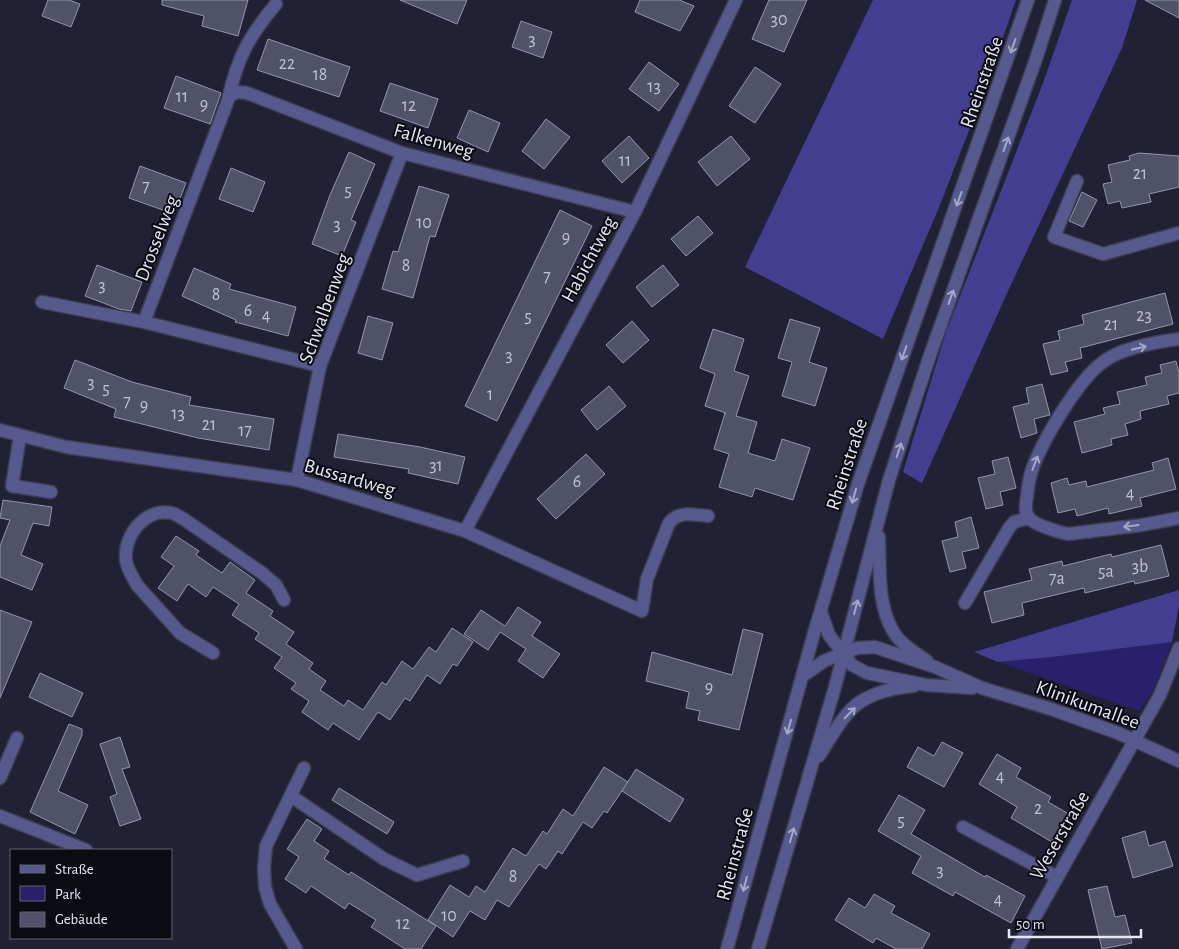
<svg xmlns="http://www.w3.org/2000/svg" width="1179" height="949" font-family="'Alegreya Sans',sans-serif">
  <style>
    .green { fill: #29206c }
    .forest { fill: #433e8f }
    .building { fill: #505269; stroke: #9295ae }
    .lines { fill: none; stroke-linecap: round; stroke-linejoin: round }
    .minor-casing { stroke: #3c3d50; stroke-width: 15 }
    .minor { stroke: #57598e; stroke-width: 12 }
    .oneway { stroke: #a5a7c6 }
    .labels { text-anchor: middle; stroke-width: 4; stroke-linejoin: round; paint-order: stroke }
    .number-label { font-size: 18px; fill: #c0c2d1 }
    .street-label { font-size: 20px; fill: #e5e7f4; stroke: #0b0b14 }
  </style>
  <rect width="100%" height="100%" fill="#202135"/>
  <!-- green -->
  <polygon class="green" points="1172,642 1154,689 1139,711 998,662 1052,657"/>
  <!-- forest -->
  <g class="forest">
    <polygon points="873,0 1016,0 984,92 940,205 883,339 745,267"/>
    <polygon points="1072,0 1137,0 1122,48 1008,291 922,483 903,472 946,332 1043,83"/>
    <polygon points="1179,590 1179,606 1172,642 1052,657 998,662 974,652"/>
  </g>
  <!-- building -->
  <g class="building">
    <polygon points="48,0 69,0 80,4 71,27 42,16"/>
    <polygon points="162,0 248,0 238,36 202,26 204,16 162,5"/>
    <polygon points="400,0 467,0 457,24"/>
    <polygon points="640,0 679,0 694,6 680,31 635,12"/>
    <polygon points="769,0 807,0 784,52 752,39"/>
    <polygon points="1145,0 1179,0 1179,18"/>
    <polygon points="521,21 552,32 543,58 512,47"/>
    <polygon points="268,39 350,67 339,97 257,70"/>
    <polygon points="649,62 679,84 659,111 629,89"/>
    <polygon points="755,67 781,84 755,123 729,106"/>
    <polygon points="176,76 221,93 210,124 164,108"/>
    <polygon points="390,83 438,99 428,128 380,111"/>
    <polygon points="469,110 500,123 488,152 457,138"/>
    <polygon points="546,119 570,137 544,169 522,151"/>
    <polygon points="629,136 649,158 622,183 602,161"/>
    <polygon points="731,136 750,159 717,186 698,162"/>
    <polygon points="349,152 375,164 351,220 356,222 342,256 312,244 330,195"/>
    <polygon points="1139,153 1179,156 1179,187 1149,194 1151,202 1122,208 1120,201 1108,204 1103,184 1112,182 1108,165 1130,160 1129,156"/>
    <polygon points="140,166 186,183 174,214 129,198"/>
    <polygon points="231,168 265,182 253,212 219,199"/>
    <polygon points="419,186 449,195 435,237 430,236 413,298 382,289 393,251 398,252"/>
    <polygon points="1082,192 1097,200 1083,227 1069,221"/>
    <polygon points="560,210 592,226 497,421 465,406"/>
    <polygon points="698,216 713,233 686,256 671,239"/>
    <polygon points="97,265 142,282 131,311 119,309 85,296"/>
    <polygon points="663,265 679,285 652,307 636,287"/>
    <polygon points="194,268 231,284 229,289 296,307 288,336 235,322 236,320 182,296"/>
    <polygon points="1165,293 1173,324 1080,348 1082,358 1065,362 1068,371 1051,375 1043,344 1060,340 1058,331 1084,324 1082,315"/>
    <polygon points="368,316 393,323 382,360 358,353"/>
    <polygon points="790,319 820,328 809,362 827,368 815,406 782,396 792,362 778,358"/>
    <polygon points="632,321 649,340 623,363 606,345"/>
    <polygon points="713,329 744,339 734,371 749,376 736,416 757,422 748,453 775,461 782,439 810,448 793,500 755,488 752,497 719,487 729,454 714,449 725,413 726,413 705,406 715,374 700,368"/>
    <polygon points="75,360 132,382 191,397 189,405 274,419 269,450 198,438 114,417 116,409 64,388"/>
    <polygon points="1176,361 1179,373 1179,393 1167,396 1169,404 1140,411 1141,419 1125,424 1128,435 1111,439 1112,445 1082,453 1074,422 1105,414 1103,408 1120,404 1117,392 1147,385 1145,377 1162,373 1160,365"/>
    <polygon points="1042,384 1050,415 1034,419 1037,433 1021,438 1013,407 1029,403 1026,388"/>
    <polygon points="609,386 626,406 597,430 581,410"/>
    <polygon points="338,434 420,447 465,457 458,484 408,473 409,469 334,457"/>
    <polygon points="586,454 605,474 556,519 537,499"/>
    <polygon points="1008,457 1016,488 1000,492 1003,505 986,509 978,478 995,474 992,461"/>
    <polygon points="1168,458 1176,489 1140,498 1142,506 1109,514 1108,508 1077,516 1075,509 1058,513 1051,483 1067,478 1069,485 1086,481 1087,487 1154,470 1152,463"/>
    <polygon points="3,500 52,507 49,526 33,523 21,555 43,564 32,590 0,577 0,546 10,520 0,518"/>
    <polygon points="971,517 979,548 962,552 966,568 950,572 942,541 958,537 955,522"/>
    <polygon points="176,536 199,551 196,555 222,573 230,562 255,580 246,593 273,611 270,616 294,632 286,644 313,663 309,669 326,681 320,690 344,706 348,700 363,710 382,682 386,685 402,661 413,669 429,647 436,652 452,628 473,642 457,666 453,664 440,684 427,675 410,701 405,698 390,720 378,712 359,740 333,723 328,730 302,712 309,701 291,689 296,683 274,668 282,657 255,639 259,633 232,615 239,604 213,587 206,597 188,584 177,601 158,588 174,566 161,557"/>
    <polygon points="1161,545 1169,576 1135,584 1134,581 1085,593 1084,588 1022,603 1024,615 992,623 984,592 1032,580 1029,569 1062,561 1063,566 1111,554 1112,557"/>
    <polygon points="518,607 541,622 532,636 560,654 543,678 518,661 526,649 500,632 488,650 464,634 481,610 505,626"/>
    <polygon points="0,610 32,622 0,698"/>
    <polygon points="743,629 763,634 739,730 698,720 700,711 686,708 689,692 646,681 652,652 732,675"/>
    <polygon points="40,673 83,693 72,717 29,697"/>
    <polygon points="69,724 82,729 82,735 58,791 88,805 75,834 30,812"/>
    <polygon points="120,737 130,767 122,769 141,819 120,826 110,797 117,794 100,744"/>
    <polygon points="942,742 963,753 944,787 907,767 918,747 934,756"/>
    <polygon points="997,754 1021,768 1016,777 1051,797 1048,802 1069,814 1052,842 1011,818 1017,807 979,784"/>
    <polygon points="604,767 628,782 607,813 604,811 592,828 583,822 562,854 558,851 546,869 539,864 509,907 497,900 485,920 470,911 453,937 428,920 450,885 469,897 476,886 485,892 513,848 526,856 543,831 547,834 563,809 573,816"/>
    <polygon points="636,769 684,799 670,822 622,791"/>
    <polygon points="339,788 394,822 387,834 332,800"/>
    <polygon points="899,795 925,810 911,834 985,877 986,875 1025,896 1011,923 955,892 953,896 912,873 921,856 878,831"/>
    <polygon points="307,819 322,829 314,841 329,851 324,859 349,875 351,872 436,926 421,949 405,949 371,927 376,920 349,903 345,909 311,886 306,893 285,879 299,857 287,849"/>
    <polygon points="1145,831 1149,846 1165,841 1173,866 1133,878 1122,838"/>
    <polygon points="1107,886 1115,917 1125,915 1132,943 1102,949 1088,890"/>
    <polygon points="874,894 895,906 891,913 930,934 922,949 896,949 876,938 873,943 835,920 849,898 865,908"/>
  </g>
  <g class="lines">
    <defs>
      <g id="minor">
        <polyline points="229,96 238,92 247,93 402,153 635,212"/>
        <polyline points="1077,181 1054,237 1103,254 1179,233"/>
        <polyline points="42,302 144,322 320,366"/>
        <path d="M144,322L228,100C237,59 248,37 276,4"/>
        <path d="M1179,339C1156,342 1121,348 1103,362C1078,380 1042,441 1032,470C1029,478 1028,487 1027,496C1026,503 1024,512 1029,518C1035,525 1058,532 1068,534L1142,525L1179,518"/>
        <path d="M0,430L66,447L297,480L465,531L642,611L647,579L669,523C680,510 693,515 708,516"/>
        <polyline points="20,436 12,486 51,492"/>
        <polyline points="297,480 320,366 402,153"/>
        <polyline points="465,531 635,212 736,0"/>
        <path d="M879,537C880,567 877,604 893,631C900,644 916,653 927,661"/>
        <polyline points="965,603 1009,528 1014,522 1029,518"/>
        <polyline points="821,612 829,635 852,665 867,673 926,685 972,688"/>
        <path d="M213,653L180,633L137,585C133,577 127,569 126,560C123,534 148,505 175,514C178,516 182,518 185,520L262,573L276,585L284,600"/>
        <polyline points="804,675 824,661 857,648 875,647 935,667 982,688 1051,709 1118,733 1179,761"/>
        <path d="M819,756C828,742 836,727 847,714C862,695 891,688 914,686"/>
        <polyline points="0,778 17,738"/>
        <polyline points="291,796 384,859 417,875 463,861"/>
        <polyline points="0,816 86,850"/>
        <polyline points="963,827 1057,877"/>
        <polyline points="296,949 270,904 265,887 264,867 266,846 304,768"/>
        <polyline points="727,949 814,633 858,484 1028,0"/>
        <polyline points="758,949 835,687 889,480 929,358 1036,59 1055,0"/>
        <polyline points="1017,949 1160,695 1179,648"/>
      </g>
    </defs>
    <!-- minor casing -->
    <use href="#minor" class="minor-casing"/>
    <!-- minor -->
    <use href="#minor" class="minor"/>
  </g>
  <!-- one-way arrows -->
  <defs><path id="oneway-shaft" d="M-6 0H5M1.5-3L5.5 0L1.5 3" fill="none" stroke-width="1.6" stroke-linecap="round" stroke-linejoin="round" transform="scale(1.25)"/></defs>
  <g class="oneway">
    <use href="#oneway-shaft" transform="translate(1013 46) rotate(109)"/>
    <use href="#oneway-shaft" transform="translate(1006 144) rotate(-70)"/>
    <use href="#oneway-shaft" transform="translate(959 199) rotate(110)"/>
    <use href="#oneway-shaft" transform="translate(951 297) rotate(-70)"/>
    <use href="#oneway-shaft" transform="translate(1139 348) rotate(-14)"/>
    <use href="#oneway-shaft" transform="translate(904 353) rotate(110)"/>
    <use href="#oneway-shaft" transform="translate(899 450) rotate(-72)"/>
    <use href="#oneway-shaft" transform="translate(1035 463) rotate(-69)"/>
    <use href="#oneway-shaft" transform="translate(854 496) rotate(106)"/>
    <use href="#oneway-shaft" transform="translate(1131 526) rotate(173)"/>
    <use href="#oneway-shaft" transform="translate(856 607) rotate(-75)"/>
    <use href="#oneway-shaft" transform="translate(850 713) rotate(-45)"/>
    <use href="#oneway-shaft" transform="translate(789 727) rotate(106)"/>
    <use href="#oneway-shaft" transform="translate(792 835) rotate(-74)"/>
    <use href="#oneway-shaft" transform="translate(745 884) rotate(105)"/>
  </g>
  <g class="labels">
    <!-- number labels -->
    <g class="number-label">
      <text x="779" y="25">30</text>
      <text x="532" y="45">3</text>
      <text x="287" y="69">22</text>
      <text x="320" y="80">18</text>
      <text x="654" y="92">13</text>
      <text x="182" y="102">11</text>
      <text x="204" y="110">9</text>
      <text x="409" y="111">12</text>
      <text x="625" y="166">11</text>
      <text x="1140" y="179">21</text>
      <text x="146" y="192">7</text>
      <text x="348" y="196">5</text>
      <text x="424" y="228">10</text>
      <text x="337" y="230">3</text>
      <text x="566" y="243">9</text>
      <text x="406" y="271">8</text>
      <text x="547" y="282">7</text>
      <text x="102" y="291">3</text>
      <text x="216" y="300">8</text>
      <text x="248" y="316">6</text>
      <text x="266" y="321">4</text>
      <text x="1144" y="321">23</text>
      <text x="528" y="322">5</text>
      <text x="1111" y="330">21</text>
      <text x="509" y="361">3</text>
      <text x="91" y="388">3</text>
      <text x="106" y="394">5</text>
      <text x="490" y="400">1</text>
      <text x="127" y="407">7</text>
      <text x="144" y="411">9</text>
      <text x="178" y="419">13</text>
      <text x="209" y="430">21</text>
      <text x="245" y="436">17</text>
      <text x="436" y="471">31</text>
      <text x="577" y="487">6</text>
      <text x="1130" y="499">4</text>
      <text x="1140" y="572">3b</text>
      <text x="1106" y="577">5a</text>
      <text x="1057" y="584">7a</text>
      <text x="709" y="693">9</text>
      <text x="1000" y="782">4</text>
      <text x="1038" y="814">2</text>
      <text x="901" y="826">5</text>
      <text x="940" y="876">3</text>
      <text x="513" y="882">8</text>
      <text x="998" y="905">4</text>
      <text x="449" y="921">10</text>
      <text x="403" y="929">12</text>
    </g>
    <!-- street labels -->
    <g class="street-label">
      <text transform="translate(981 82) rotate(-71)" y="7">Rheinstraße</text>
      <text transform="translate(434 140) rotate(16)" y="7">Falkenweg</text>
      <text transform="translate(156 238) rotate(-69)" y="7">Drosselweg</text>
      <text transform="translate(588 259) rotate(-62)" y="7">Habichtweg</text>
      <text transform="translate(324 308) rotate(-70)" y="7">Schwalbenweg</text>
      <text transform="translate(846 464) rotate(-72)" y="7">Rheinstraße</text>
      <text transform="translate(350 477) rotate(16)" y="7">Bussardweg</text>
      <text transform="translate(1088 704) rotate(20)" y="7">Klinikumallee</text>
      <text transform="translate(1059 835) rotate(-60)" y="7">Weserstraße</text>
      <text transform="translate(734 854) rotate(-75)" y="7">Rheinstraße</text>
    </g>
  </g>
  <!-- legend -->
  <rect x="10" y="849" width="162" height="90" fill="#0b0b14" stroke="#62636e"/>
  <rect x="20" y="865" width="25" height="8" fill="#57598e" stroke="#62636e"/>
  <text x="55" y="874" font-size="15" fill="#e5e7f4">Straße</text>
  <rect x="20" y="886" width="25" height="15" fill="#29206c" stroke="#62636e"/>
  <text x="55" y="899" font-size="15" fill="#e5e7f4">Park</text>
  <rect x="20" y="912" width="25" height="15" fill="#505269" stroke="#62636e"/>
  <text x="55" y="924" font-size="15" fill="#e5e7f4">Gebäude</text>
  <!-- scale -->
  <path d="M1009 929v8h132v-8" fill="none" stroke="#e5e7f4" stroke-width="2.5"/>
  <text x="1016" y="929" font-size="15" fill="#e5e7f4" stroke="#0b0b14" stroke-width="4" paint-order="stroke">50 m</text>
</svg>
